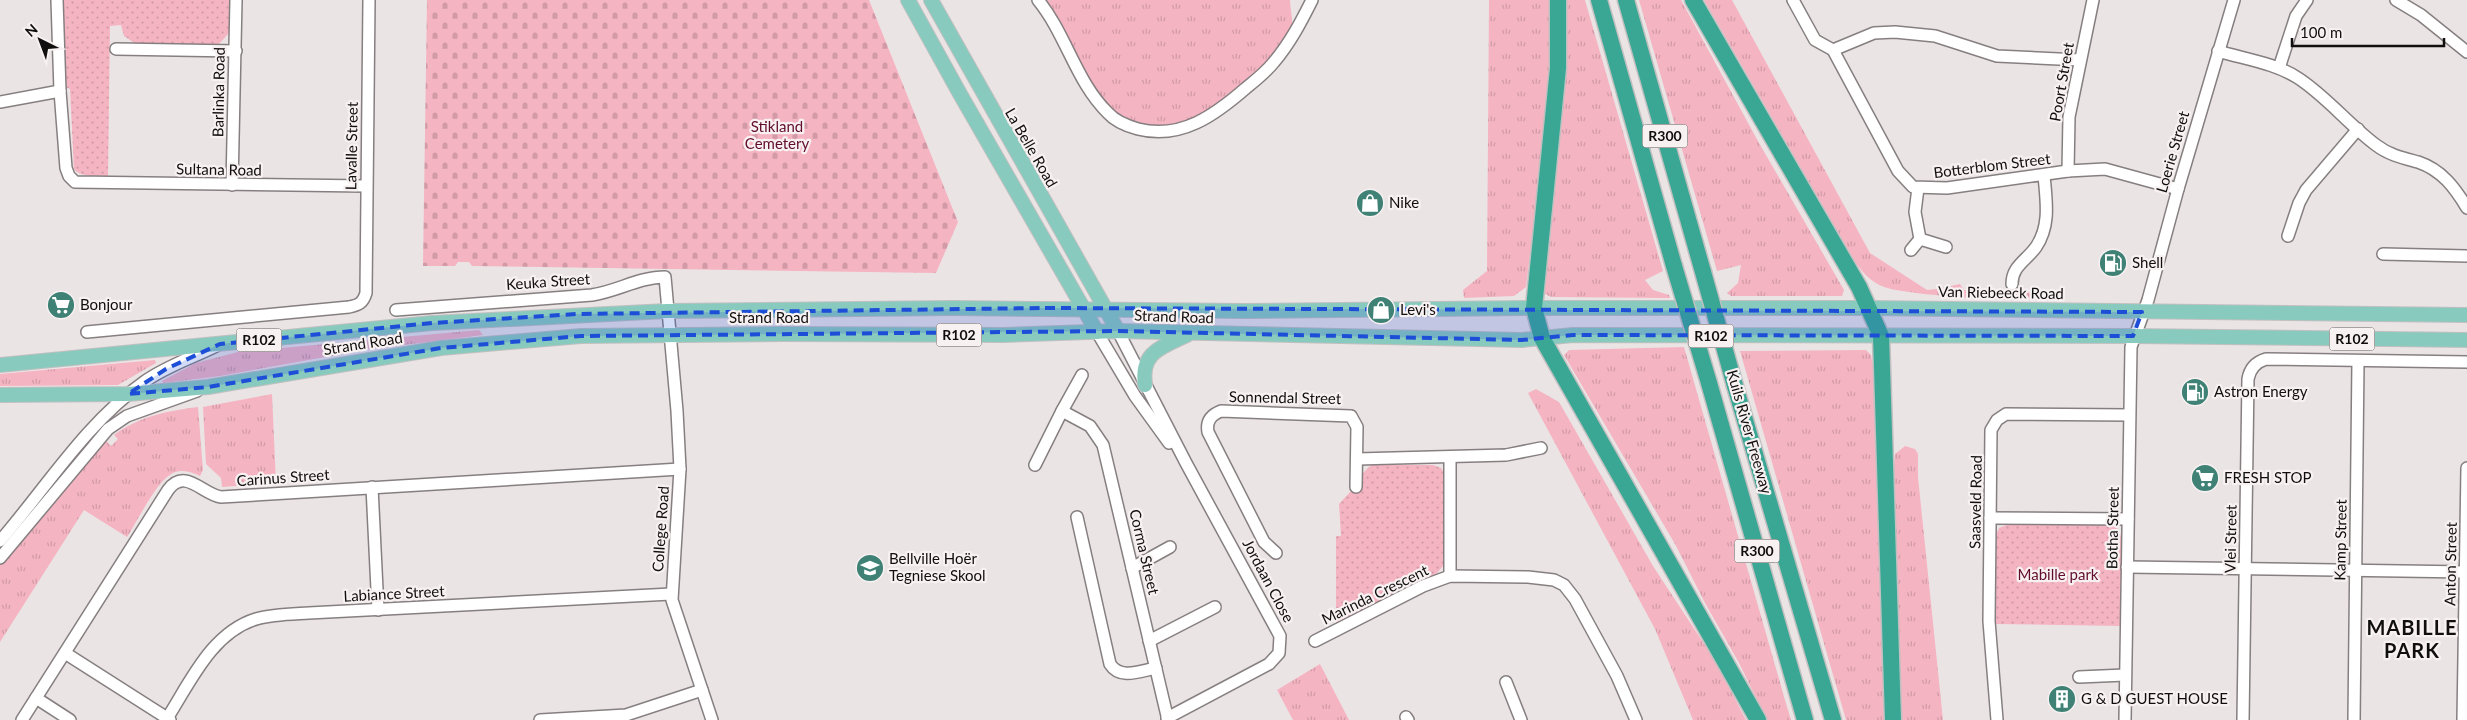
<svg xmlns="http://www.w3.org/2000/svg" width="2467" height="720" font-family="Lato,sans-serif">
  <style>
    .grass { fill: url(#grass-tufts) }
    .cemetery { fill: url(#cemetery-stones) }
    .park { fill: url(#park-dots) }
    .lines { fill: none; stroke-linecap: round; stroke-linejoin: round }
    .minor-casing { stroke: #867f80; stroke-width: 14 }
    .major-casing { stroke: #c1c0c0; stroke-width: 16 }
    .highway-casing { stroke: #c1c0c0; stroke-width: 19 }
    .minor { stroke: #fff; stroke-width: 11 }
    .major { stroke: #89cabf; stroke-width: 14 }
    .highway { stroke: #3aa795; stroke-width: 16 }
    .highway-bridge-casing { stroke: #c1c0c0; stroke-width: 19; stroke-linecap: butt }
    .highway-bridge { stroke: #3aa795; stroke-width: 16 }
    .marked { fill: #1d4ed8; fill-opacity: 0.2; stroke: #1d4ed8; stroke-width: 4; stroke-dasharray: 10 6; stroke-linejoin: round }
    .labels { text-anchor: middle; stroke-width: 4.5; stroke-linejoin: round; paint-order: stroke }
    .shield { fill: #f8f1f2; stroke: #565252; stroke-width: 1 }
    .shield-label { font-size: 14px; font-weight: bold; fill: #100e0e }
    .street-label { font-size: 15px; fill: #100e0e; stroke: #f8f1f2 }
    .park-label { font-size: 15px; fill: #620d2d; stroke: #f8f1f2 }
    .poi-label { font-size: 15px; fill: #100e0e; stroke: #f8f1f2; text-anchor: start }
    .district-label { font-size: 20px; font-weight: bold; letter-spacing: 1px; fill: #100e0e; stroke: #f8f1f2 }
  </style>
  <defs>
    <pattern id="grass-tufts" width="24" height="20" patternUnits="userSpaceOnUse" patternTransform="scale(1.25)"><rect width="24" height="20" fill="#f5b4c2"/><path d="M3 7l-1-3M5 7V3M7 7l1-3M15 17l-1-3M17 17v-4M19 17l1-3" fill="none" stroke="#d19aa6"/></pattern>
    <pattern id="cemetery-stones" width="16" height="16" patternUnits="userSpaceOnUse" patternTransform="scale(1.25)"><rect width="16" height="16" fill="#f5b4c2"/><path d="M2 7V4a2 2 0 0 1 4 0v3zM10 15v-3a2 2 0 0 1 4 0v3z" fill="#d19aa6"/></pattern>
    <pattern id="park-dots" width="8" height="8" patternUnits="userSpaceOnUse" patternTransform="scale(1.25)"><rect width="8" height="8" fill="#f5b4c2"/><path d="M2 2h.1M6 6h.1" fill="none" stroke="#d19aa6" stroke-width="1.8" stroke-linecap="round"/></pattern>
  </defs>
  <rect width="100%" height="100%" fill="#ebe4e5"/>
  <!-- grass -->
  <g class="grass">
    <path d="M1046,0H1290C1290,9 1293,18 1292,26C1290,39 1274,54 1266,63C1230,101 1171,150 1119,114C1087,93 1067,32 1046,0Z"/>
    <polygon points="1489,0 1552,0 1549,98 1526,287 1514,296 1464,298 1463,290 1487,271"/>
    <polygon points="1566,0 1585,0 1663,271 1645,280 1653,290 1669,295 1670,298 1551,297 1543,293 1565,89"/>
    <polygon points="1639,0 1681,0 1759,143 1844,290 1842,296 1731,296 1727,293 1738,283 1741,265 1717,271"/>
    <path d="M1704,0H1732L1870,253L1927,290L1937,289L1960,284L1964,290L2041,293C2038,295 2034,298 2031,298C2011,303 1902,294 1884,287C1871,282 1863,273 1855,262Z"/>
    <polygon points="479,330 483,335 364,350 220,376 163,383 162,381 196,363 238,352"/>
    <polygon points="1684,347 1785,700 1791,720 1767,720 1739,663 1705,603 1675,544 1564,355 1569,350"/>
    <polygon points="1866,350 1871,355 1873,366 1885,720 1846,720 1740,351"/>
    <polygon points="155,360 156,363 118,385 0,386 0,374"/>
    <polygon points="1536,389 1559,402 1653,566 1714,659 1746,720 1693,720 1655,629 1528,393"/>
    <polygon points="272,394 276,483 222,487 221,478 206,464 203,407"/>
    <path d="M198,407L203,470L200,476C191,472 183,469 173,473C157,480 137,522 127,537L84,510L0,642V563L103,438L111,446L118,439L114,435C140,416 167,411 198,407Z"/>
    <polygon points="1905,446 1915,449 1918,454 1918,477 1943,720 1898,720 1893,474 1895,454"/>
    <polygon points="1320,664 1349,720 1293,720 1277,690"/>
  </g>
  <!-- cemetery -->
  <polygon class="cemetery" points="427,0 869,0 958,222 936,273 472,266 469,262 458,262 455,266 423,266"/>
  <!-- park -->
  <g class="park">
    <path d="M63,0H230L229,33L219,44H136L124,36L121,25L110,26L108,176C97,175 81,178 74,169L70,89L65,87Z"/>
    <polygon points="1371,465 1433,465 1441,468 1446,476 1444,565 1437,573 1336,624 1336,536 1341,536 1339,504 1351,491 1361,492 1362,474"/>
    <polygon points="2009,524 2109,524 2118,529 2122,539 2120,626 1995,624 1995,537 1999,528"/>
  </g>
  <g class="lines">
    <defs>
      <g id="minor">
        <polyline points="57,0 60,91 66,168 69,176 75,182 366,186"/>
        <path d="M1038,0C1066,34 1076,82 1108,113C1116,122 1127,126 1138,129C1181,140 1215,115 1246,88C1256,80 1266,72 1274,62C1290,43 1301,22 1312,0"/>
        <polyline points="1793,0 1815,40 1833,50 1898,171 1913,187 1947,188 2068,171 2105,169 2178,189"/>
        <polyline points="2396,0 2421,15 2467,52"/>
        <polyline points="116,49 236,51"/>
        <polyline points="1833,50 1874,33 1895,32 1935,36 1997,56 2080,60"/>
        <path d="M2218,51C2244,59 2275,63 2298,78C2326,96 2349,125 2376,145C2389,155 2403,158 2418,162C2442,170 2455,188 2467,208"/>
        <polyline points="2279,68 2296,16 2307,0"/>
        <polyline points="0,102 60,91"/>
        <polyline points="2068,171 2069,117 2093,0"/>
        <polyline points="232,185 236,0"/>
        <polyline points="1918,188 1915,212 1920,239 1946,247"/>
        <polyline points="2288,236 2299,203 2306,190 2358,129"/>
        <polyline points="1911,250 1920,239"/>
        <polyline points="2383,254 2467,256"/>
        <path d="M2012,284C2012,266 2026,261 2036,247C2051,225 2046,200 2044,175"/>
        <path d="M396,310L592,295C618,291 639,277 665,277L677,411L680,469L672,600L712,720"/>
        <polyline points="1118,331 1186,463 1280,636 1279,653 1269,664 1167,718"/>
        <path d="M87,332L349,307C359,305 363,303 366,293L369,0"/>
        <polyline points="1097,332 1135,396 1169,443"/>
        <polyline points="1062,411 1082,375"/>
        <polyline points="1357,459 1506,455 1541,448"/>
        <polyline points="1035,465 1062,411 1090,426 1103,445 1168,720"/>
        <polyline points="372,487 378,610"/>
        <path d="M1077,517L1110,664C1120,680 1140,671 1156,668"/>
        <polyline points="1990,518 2128,519"/>
        <path d="M0,541C46,488 86,423 144,382C166,366 192,358 216,346"/>
        <path d="M1276,553L1264,542L1208,432C1206,421 1211,415 1221,411L1351,416L1357,427L1356,487"/>
        <polyline points="0,558 108,429 127,416 197,391"/>
        <polyline points="2127,567 2467,572"/>
        <polyline points="1132,568 1170,547"/>
        <polyline points="1450,576 1450,457"/>
        <polyline points="1149,641 1215,607"/>
        <polyline points="1315,641 1423,586 1450,576 1528,577 1554,580 1564,585 1575,599 1617,676 1636,720"/>
        <polyline points="65,653 170,720"/>
        <polyline points="2079,677 2125,675"/>
        <polyline points="1506,682 1521,720"/>
        <polyline points="36,698 70,720"/>
        <polyline points="1406,717 1408,720"/>
        <path d="M22,720L168,490C185,467 202,494 221,497L680,469"/>
        <path d="M166,720C190,683 211,633 256,619C273,614 292,614 309,613L671,594"/>
        <polyline points="540,720 626,715 702,690"/>
        <polyline points="1997,720 1989,621 1991,430 1997,420 2006,414 2129,415"/>
        <polyline points="2125,720 2131,347 2148,300 2178,189 2234,0"/>
        <path d="M2243,720L2248,379C2250,368 2256,362 2266,359L2467,362"/>
        <polyline points="2354,720 2358,361"/>
        <polyline points="2463,720 2467,468"/>
      </g>
      <g id="major">
        <polyline points="908,0 960,94 1097,332"/>
        <polyline points="931,0 1118,331"/>
        <polyline points="0,365 432,323 667,311 953,308 1246,311 1534,308 1870,308 2467,315"/>
        <path d="M1145,385C1140,352 1162,347 1187,335"/>
        <polyline points="0,395 128,394 208,387 441,348 581,336 780,334 1004,335 1118,331 1522,340 1573,335 2133,336 2467,340"/>
      </g>
      <g id="highway">
        <polyline points="1558,0 1558,68 1534,308 1542,338 1758,720"/>
        <polyline points="1599,0 1674,266"/>
        <polyline points="1626,0 1703,272"/>
        <polyline points="1693,0 1859,287 1881,336 1893,720"/>
        <polyline points="1709,383 1805,720"/>
        <polyline points="1735,386 1833,720"/>
      </g>
    </defs>
    <!-- minor casing -->
    <use href="#minor" class="minor-casing"/>
    <!-- major casing -->
    <use href="#major" class="major-casing"/>
    <!-- highway casing -->
    <use href="#highway" class="highway-casing"/>
    <!-- minor -->
    <use href="#minor" class="minor"/>
    <!-- major -->
    <use href="#major" class="major"/>
    <!-- highway -->
    <use href="#highway" class="highway"/>
    <defs>
      <g id="highway-bridge">
        <polyline points="1674,266 1709,383"/>
        <polyline points="1703,272 1735,386"/>
      </g>
    </defs>
    <!-- highway-bridge casing -->
    <use href="#highway-bridge" class="highway-bridge-casing"/>
    <!-- highway-bridge -->
    <use href="#highway-bridge" class="highway-bridge"/>
  </g>
  <!-- marked area -->
  <path class="marked" d="M1045,308L2142,312L2133,336L1573,335L1522,340L1118,331L581,336L441,348L208,387L128,394L166,369L220,344L432,323L577,314Z"/>
  <!-- icons -->
  <defs>
    <symbol id="shop-disc" viewBox="-11 -11 22 22"><circle r="9.5" fill="#3f8275" stroke="#f8f1f2"/><path d="M-5-2.5h2.3a2.7 3.5 0 0 1 5.4 0H5L5.5 6h-11ZM-1.5-2.5h3a1.5 2.3 0 0 0-3 0Z" fill="#fff"/></symbol>
    <symbol id="fuel-disc" viewBox="-11 -11 22 22"><circle r="9.5" fill="#3f8275" stroke="#f8f1f2"/><path d="M-5.5-6h7V0h2V4h1.3V-2.5L3-4.5l.8-.8L6-3V5H2.5V1h-1V6h-7ZM-4.2-4.7v3.2H.2V-4.7Z" fill="#fff"/></symbol>
    <symbol id="supermarket-disc" viewBox="-11 -11 22 22"><circle r="9.5" fill="#3f8275" stroke="#f8f1f2"/><path d="M-6-5.5h2.5l.6 2H6L4.5 2H-2.5L-4.4-4H-6ZM-1.5 3.2a1.3 1.3 0 1 0 .1 0ZM3 3.2a1.3 1.3 0 1 0 .1 0Z" fill="#fff"/></symbol>
    <symbol id="school-disc" viewBox="-11 -11 22 22"><circle r="9.5" fill="#3f8275" stroke="#f8f1f2"/><path d="M0-5L7-2L0 1L-7-2ZM-4 1L0 2.5L4 1V4Q0 6-4 4Z" fill="#fff"/></symbol>
    <symbol id="building-disc" viewBox="-11 -11 22 22"><circle r="9.5" fill="#3f8275" stroke="#f8f1f2"/><path d="M-4-6H4V6H1V3H-1V6H-4ZM-2.5-4.3h1.7v1.8h-1.7ZM.8-4.3h1.7v1.8H.8ZM-2.5-1h1.7V.8h-1.7ZM.8-1h1.7V.8H.8Z" fill="#fff"/></symbol>
  </defs>
  <g fill-rule="evenodd">
    <use href="#shop-disc" x="1354" y="187" width="32" height="32"/>
    <use href="#fuel-disc" x="2097" y="247" width="32" height="32"/>
    <use href="#supermarket-disc" x="45" y="289" width="32" height="32"/>
    <use href="#shop-disc" x="1365" y="294" width="32" height="32"/>
    <use href="#fuel-disc" x="2179" y="376" width="32" height="32"/>
    <use href="#supermarket-disc" x="2189" y="462" width="32" height="32"/>
    <use href="#school-disc" x="854" y="552" width="32" height="32"/>
    <use href="#building-disc" x="2046" y="683" width="32" height="32"/>
  </g>
  <g class="labels">
    <!-- shield labels -->
    <g class="shield">
      <rect x="1642.5" y="124.5" width="45" height="23" rx="4"/>
      <rect x="936.5" y="323.5" width="45" height="23" rx="4"/>
      <rect x="1688.5" y="324.5" width="45" height="23" rx="4"/>
      <rect x="2329.5" y="327.5" width="45" height="23" rx="4"/>
      <rect x="236.5" y="328.5" width="45" height="23" rx="4"/>
      <rect x="1734.5" y="539.5" width="45" height="23" rx="4"/>
    </g>
    <g class="shield-label">
      <text x="1665" y="141">R300</text>
      <text x="959" y="340">R102</text>
      <text x="1711" y="341">R102</text>
      <text x="2352" y="344">R102</text>
      <text x="259" y="345">R102</text>
      <text x="1757" y="556">R300</text>
    </g>
    <!-- street labels -->
    <g class="street-label">
      <text transform="translate(2062 82) rotate(-80)" y="5">Poort Street</text>
      <text transform="translate(219 92) rotate(-89)" y="5">Barlinka Road</text>
      <text transform="translate(352 146) rotate(-89)" y="5">Lavalle Street</text>
      <text transform="translate(1031 148) rotate(60)" y="5">La Belle Road</text>
      <text transform="translate(2173 152) rotate(-74)" y="5">Loerie Street</text>
      <text transform="translate(1992 166) rotate(-7)" y="5">Botterblom Street</text>
      <text transform="translate(219 170) rotate(1)" y="5">Sultana Road</text>
      <text transform="translate(548 282) rotate(-4)" y="5">Keuka Street</text>
      <text transform="translate(2001 293) rotate(1)" y="5">Van Riebeeck Road</text>
      <text transform="translate(1174 317) rotate(2)" y="5">Strand Road</text>
      <text x="769" y="323">Strand Road</text>
      <text transform="translate(363 344) rotate(-9)" y="5">Strand Road</text>
      <text transform="translate(1285 398) rotate(1)" y="5">Sonnendal Street</text>
      <text transform="translate(1749 432) rotate(74)" y="5">Kuils River Freeway</text>
      <text transform="translate(283 478) rotate(-4)" y="5">Carinus Street</text>
      <text transform="translate(1976 502) rotate(-89)" y="5">Saasveld Road</text>
      <text transform="translate(2113 528) rotate(-89)" y="5">Botha Street</text>
      <text transform="translate(661 529) rotate(-86)" y="5">College Road</text>
      <text transform="translate(2231 539) rotate(-89)" y="5">Vlei Street</text>
      <text transform="translate(2341 540) rotate(-89)" y="5">Kamp Street</text>
      <text transform="translate(1144 552) rotate(77)" y="5">Corma Street</text>
      <text transform="translate(2451 564) rotate(-89)" y="5">Anton Street</text>
      <text transform="translate(1268 581) rotate(62)" y="5">Jordaan Close</text>
      <text transform="translate(394 594) rotate(-3)" y="5">Labiance Street</text>
      <text transform="translate(1375 595) rotate(-26)" y="5">Marinda Crescent</text>
    </g>
    <!-- park labels -->
    <g class="park-label">
      <text x="777" y="132">Stikland<tspan x="777" dy="17">Cemetery</tspan></text>
      <text x="2058" y="580">Mabille park</text>
    </g>
    <!-- poi labels -->
    <g class="poi-label">
      <text x="1389" y="208">Nike</text>
      <text x="2132" y="268">Shell</text>
      <text x="80" y="310">Bonjour</text>
      <text x="1400" y="315">Levi's</text>
      <text x="2214" y="397">Astron Energy</text>
      <text x="2224" y="483">FRESH STOP</text>
      <text x="889" y="564">Bellville Hoër<tspan x="889" dy="17">Tegniese Skool</tspan></text>
      <text x="2081" y="704">G &amp; D GUEST HOUSE</text>
    </g>
    <!-- district labels -->
    <g class="district-label">
      <text x="2412" y="635">MABILLE<tspan x="2412" dy="23">PARK</tspan></text>
    </g>
  </g>
  <!-- north arrow -->
  <g transform="translate(40 40) rotate(318)" stroke="#f8f1f2" stroke-width="4" paint-order="stroke">
  <path d="M0-4L9 19L0 12L-9 19Z" fill="#100e0e"/>
  <text y="-8" font-size="14" font-weight="bold" text-anchor="middle" fill="#100e0e">N</text>
  </g>
  <!-- scale -->
  <path d="M2292 38v8h152v-8" fill="none" stroke="#100e0e" stroke-width="2.5"/>
  <text x="2300" y="38" font-size="15" fill="#100e0e" stroke="#f8f1f2" stroke-width="4" paint-order="stroke">100 m</text>
</svg>
